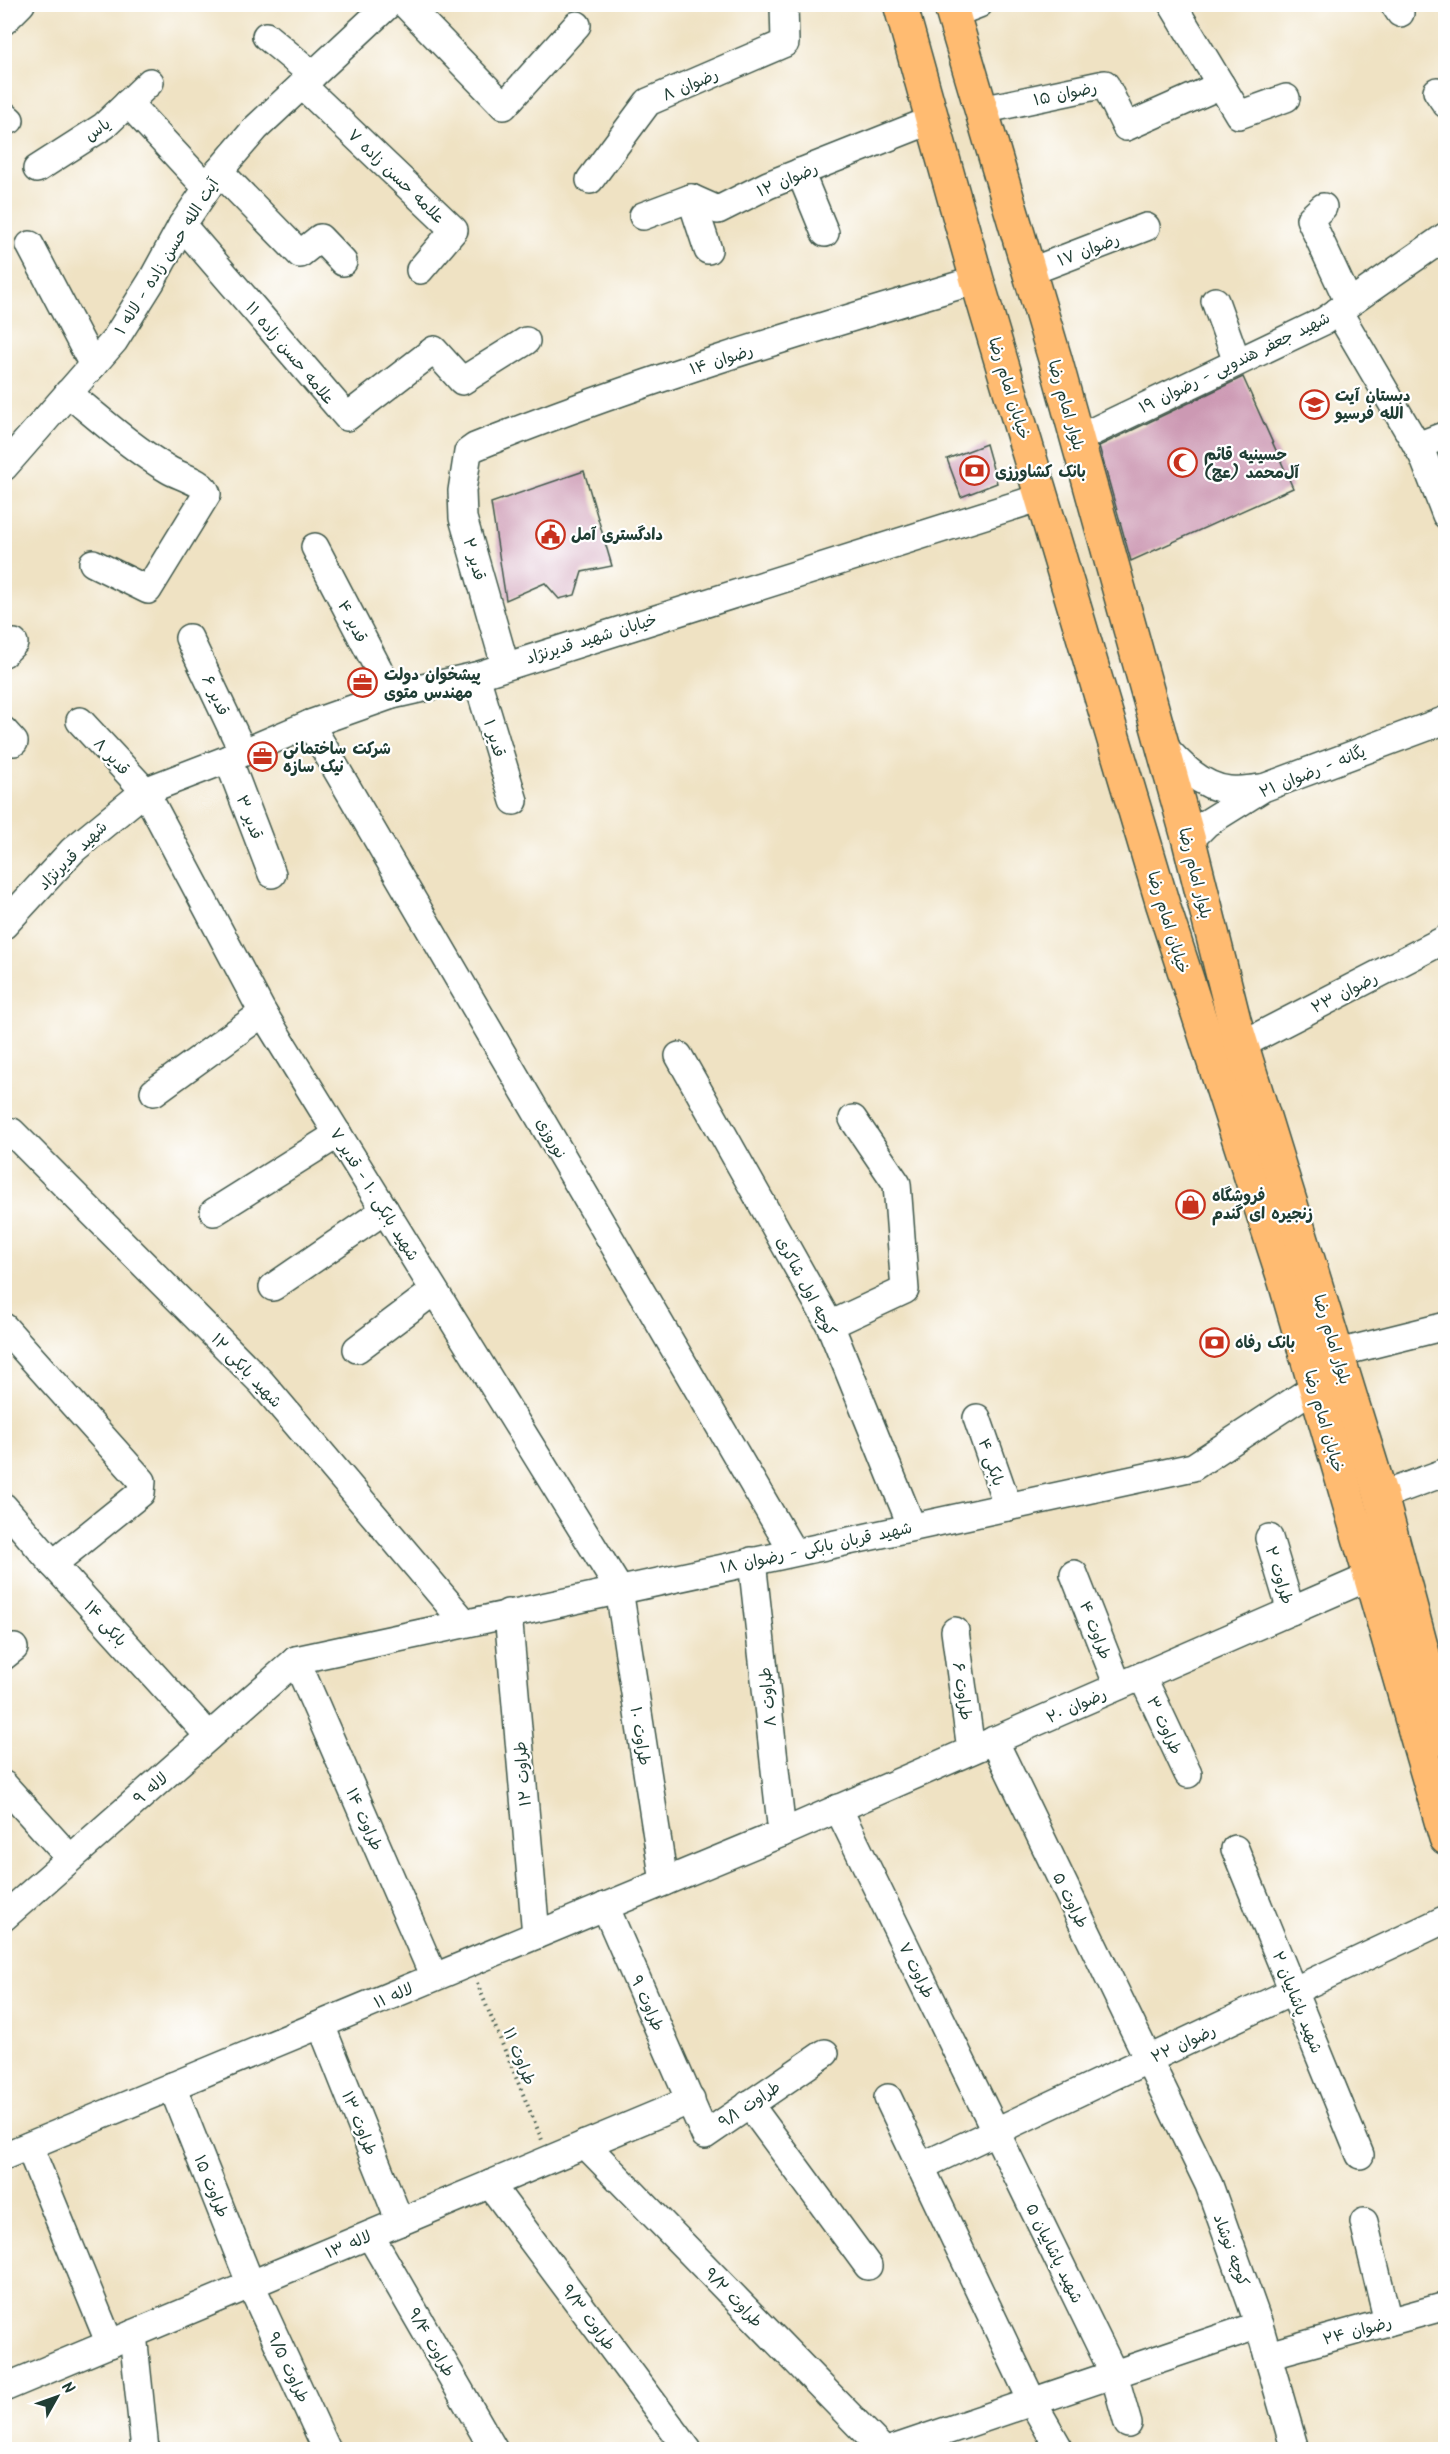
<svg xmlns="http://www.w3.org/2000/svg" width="1450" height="2454" font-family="Kalam,'Playpen Sans Arabic',sans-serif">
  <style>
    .building { fill: #cc99b3 }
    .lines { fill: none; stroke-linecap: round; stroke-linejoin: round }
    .minor-casing { stroke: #3e5649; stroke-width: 30 }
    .major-casing { stroke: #3e5649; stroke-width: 36 }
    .path { stroke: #3e5649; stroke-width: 4; stroke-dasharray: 1.5 4.5; stroke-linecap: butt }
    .minor { stroke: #fff; stroke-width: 27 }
    .major { stroke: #ffbb71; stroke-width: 33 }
    .labels { text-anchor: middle; stroke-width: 4.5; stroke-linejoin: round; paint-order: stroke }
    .street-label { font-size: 16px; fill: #1f3d34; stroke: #fff }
    .poi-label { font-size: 16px; font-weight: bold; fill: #1f3d34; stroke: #fff; text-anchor: start }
  </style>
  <rect width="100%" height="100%" fill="#fff"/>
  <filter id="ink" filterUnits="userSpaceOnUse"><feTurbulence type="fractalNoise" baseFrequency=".0167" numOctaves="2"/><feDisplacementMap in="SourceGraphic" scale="12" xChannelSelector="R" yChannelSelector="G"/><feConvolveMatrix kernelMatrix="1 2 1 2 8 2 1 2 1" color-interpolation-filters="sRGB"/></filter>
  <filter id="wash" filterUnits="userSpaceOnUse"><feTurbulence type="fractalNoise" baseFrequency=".008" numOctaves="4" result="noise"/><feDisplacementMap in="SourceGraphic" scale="24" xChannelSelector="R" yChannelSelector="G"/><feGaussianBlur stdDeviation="1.35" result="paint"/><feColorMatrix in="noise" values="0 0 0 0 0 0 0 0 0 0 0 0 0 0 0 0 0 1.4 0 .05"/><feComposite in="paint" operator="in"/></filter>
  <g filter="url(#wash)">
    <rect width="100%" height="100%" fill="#efe2c3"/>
    <g id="blocks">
      <!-- building -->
      <g class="building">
        <polygon points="1243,377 1293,488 1131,561 1099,446"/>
        <polygon points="986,444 997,483 961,497 947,459"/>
        <polygon points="584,471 612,566 582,572 575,595 559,599 545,583 506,600 491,503"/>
      </g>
    </g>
  </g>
  <g filter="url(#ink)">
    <use href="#blocks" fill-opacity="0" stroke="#3e5649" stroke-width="1.5"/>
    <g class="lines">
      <defs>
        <g id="minor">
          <polyline points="405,4 504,106 577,25"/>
          <polyline points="1172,4 1239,115 1286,98"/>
          <polyline points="1394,4 1400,13"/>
          <polyline points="953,14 979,4"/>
          <polyline points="4,21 21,4"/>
          <polyline points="266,36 313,75"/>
          <polyline points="302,85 454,230 420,270"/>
          <polyline points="1437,91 1446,104"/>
          <polyline points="128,103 207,188"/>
          <polyline points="982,110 1105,84 1126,127 1221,85"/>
          <polyline points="4,115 10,120"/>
          <polyline points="37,169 104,126 150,82"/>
          <polyline points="219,171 300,254 320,238 343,262"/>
          <polyline points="800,172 825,233"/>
          <polyline points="590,180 648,102 785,43 784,4"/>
          <polyline points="691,198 708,250"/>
          <polyline points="1323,207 1310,219 1349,303"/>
          <polyline points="643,216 691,198 718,210 768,185 932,120"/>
          <polyline points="182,225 347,417 434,350 462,381 526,341"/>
          <polyline points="30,245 93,365"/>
          <polyline points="1029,272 1146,227"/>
          <polyline points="1215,301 1237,362"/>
          <polyline points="1338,311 1423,456 1446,515"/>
          <path d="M68,393C101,420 132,448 169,470C179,476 204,482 207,494L148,590L93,563"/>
          <polyline points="1077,439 1324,321 1446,236"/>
          <polyline points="1417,446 1446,435"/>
          <polyline points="4,467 114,341 151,282 182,225 219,171 256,128 389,4"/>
          <polyline points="315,547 392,695"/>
          <polyline points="189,638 243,752"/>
          <polyline points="4,653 14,643"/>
          <path d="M505,665L463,518L462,491L468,452L475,447C638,381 808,330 977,280"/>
          <polyline points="476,676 514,801"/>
          <polyline points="80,721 145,791 263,1013 619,1589 664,1882"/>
          <polyline points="310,724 793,1552"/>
          <polyline points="4,731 14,742"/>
          <path d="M1161,743C1178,763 1201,787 1229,790C1239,791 1251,789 1262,788"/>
          <polyline points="228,759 272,874"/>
          <polyline points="1189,841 1207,823 1263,788 1446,720"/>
          <polyline points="4,925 73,850 145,791 228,759 310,724 392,695 476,676 1042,497"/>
          <polyline points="1241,1045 1446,939"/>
          <polyline points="679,1056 830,1325 912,1527"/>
          <polyline points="154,1092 263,1013"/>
          <polyline points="12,1132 261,1382 465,1623"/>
          <polyline points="214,1212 338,1134"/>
          <polyline points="273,1287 385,1210"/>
          <polyline points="830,1325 905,1290 897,1184 853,1119"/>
          <polyline points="4,1327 142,1481 141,1493 53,1564"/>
          <polyline points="357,1349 434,1291"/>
          <polyline points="1338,1353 1446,1326"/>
          <polyline points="977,1418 1008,1507"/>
          <polyline points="1381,1496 1446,1472"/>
          <polyline points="4,1507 53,1564 209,1736"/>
          <polyline points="1269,1538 1291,1611"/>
          <polyline points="752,1561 782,1833"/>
          <polyline points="1074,1574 1118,1686"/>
          <polyline points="508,1613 536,1935"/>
          <polyline points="955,1631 971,1750"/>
          <polyline points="4,1656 14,1648"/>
          <polyline points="296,1660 434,1977"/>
          <polyline points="1142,1676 1188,1774"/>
          <polyline points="994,1740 1209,2185 1259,2325 1295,2450"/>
          <polyline points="4,1785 70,1858"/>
          <polyline points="838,1808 1114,2374 1128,2424"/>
          <polyline points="1235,1849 1360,2155"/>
          <polyline points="605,1906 705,2135 825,2053"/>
          <polyline points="4,1917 296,1660 1193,1467 1315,1387"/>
          <polyline points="321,2025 400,2222"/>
          <polyline points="172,2086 251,2285 327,2450"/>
          <polyline points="888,2098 1032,2401 1060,2450"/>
          <polyline points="749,2104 868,2266"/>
          <polyline points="585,2144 883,2450"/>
          <polyline points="29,2146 110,2344"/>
          <polyline points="4,2156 782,1833 1369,1577"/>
          <polyline points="920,2167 1446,1919"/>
          <polyline points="490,2184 688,2450"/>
          <polyline points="1364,2222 1388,2322"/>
          <polyline points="370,2235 494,2450"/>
          <polyline points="133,2334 145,2450"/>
          <polyline points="1268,2355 1446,2306"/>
          <polyline points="4,2388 691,2100"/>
          <polyline points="890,2450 1259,2325"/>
        </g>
        <g id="major">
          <polyline points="900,4 977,280 1163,905 1285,1282 1446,1838"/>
          <polyline points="950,4 1055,359 1189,841 1234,1020 1381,1496 1446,1740"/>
        </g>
      </defs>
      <!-- minor casing -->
      <use href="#minor" class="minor-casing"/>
      <!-- major casing -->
      <use href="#major" class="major-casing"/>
      <!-- path -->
      <polyline class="path" points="477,1983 542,2140"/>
      <!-- minor -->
      <use href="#minor" class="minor"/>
      <!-- major -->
      <use href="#major" class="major"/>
    </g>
  </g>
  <!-- icons -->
  <defs>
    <symbol id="school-ring" viewBox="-11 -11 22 22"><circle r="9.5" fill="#fff" stroke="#c8321e" stroke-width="1.5"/><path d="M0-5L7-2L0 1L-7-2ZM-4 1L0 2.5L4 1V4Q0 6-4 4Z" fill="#c8321e"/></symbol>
    <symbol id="mosque-ring" viewBox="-11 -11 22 22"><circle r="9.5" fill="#fff" stroke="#c8321e" stroke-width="1.5"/><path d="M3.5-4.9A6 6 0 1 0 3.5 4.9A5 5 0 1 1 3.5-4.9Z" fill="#c8321e"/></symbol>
    <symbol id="bank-ring" viewBox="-11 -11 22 22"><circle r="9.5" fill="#fff" stroke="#c8321e" stroke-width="1.5"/><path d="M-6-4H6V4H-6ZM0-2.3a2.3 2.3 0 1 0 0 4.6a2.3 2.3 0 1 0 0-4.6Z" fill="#c8321e"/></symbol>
    <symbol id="civic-ring" viewBox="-11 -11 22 22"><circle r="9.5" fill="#fff" stroke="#c8321e" stroke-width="1.5"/><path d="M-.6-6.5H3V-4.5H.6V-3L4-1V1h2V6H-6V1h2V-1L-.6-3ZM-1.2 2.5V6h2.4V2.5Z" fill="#c8321e"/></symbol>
    <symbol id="office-ring" viewBox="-11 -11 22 22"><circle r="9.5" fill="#fff" stroke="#c8321e" stroke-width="1.5"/><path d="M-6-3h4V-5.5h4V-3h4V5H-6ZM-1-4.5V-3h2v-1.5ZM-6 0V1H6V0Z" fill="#c8321e"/></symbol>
    <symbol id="shop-ring" viewBox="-11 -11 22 22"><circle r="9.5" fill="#fff" stroke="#c8321e" stroke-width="1.5"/><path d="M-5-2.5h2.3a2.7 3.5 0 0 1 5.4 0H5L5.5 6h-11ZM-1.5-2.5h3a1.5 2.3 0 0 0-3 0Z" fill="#c8321e"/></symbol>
  </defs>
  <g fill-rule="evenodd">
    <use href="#school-ring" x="1298" y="388" width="33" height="33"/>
    <use href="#mosque-ring" x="1166" y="446" width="33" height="33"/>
    <use href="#bank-ring" x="958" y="454" width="33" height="33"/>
    <use href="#civic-ring" x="534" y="518" width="33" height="33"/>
    <use href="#office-ring" x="346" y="666" width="33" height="33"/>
    <use href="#office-ring" x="246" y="740" width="33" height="33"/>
    <use href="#shop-ring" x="1174" y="1188" width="33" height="33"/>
    <use href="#bank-ring" x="1198" y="1326" width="33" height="33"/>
  </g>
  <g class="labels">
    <!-- street labels -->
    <g class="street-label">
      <text transform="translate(690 84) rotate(-23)" y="6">رضوان ۸</text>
      <text transform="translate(1065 93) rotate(-12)" y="6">رضوان ۱۵</text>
      <text transform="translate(97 129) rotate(-36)" y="6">یاس</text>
      <text transform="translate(397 176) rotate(44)" y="6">علامه حسن زاده ۷</text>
      <text transform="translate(787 179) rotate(-23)" y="6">رضوان ۱۲</text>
      <text transform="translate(1088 249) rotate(-21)" y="6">رضوان ۱۷</text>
      <text transform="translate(166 256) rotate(-58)" y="6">آیت الله حسن زاده - لاله ۱</text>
      <text transform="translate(291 353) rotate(50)" y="6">علامه حسن زاده ۱۱</text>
      <text transform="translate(721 359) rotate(-18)" y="6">رضوان ۱۴</text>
      <text transform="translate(1234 362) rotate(-26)" y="6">شهید جعفر هندویی - رضوان ۱۹</text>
      <text transform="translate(1010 388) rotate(73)" y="6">خیابان امام رضا</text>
      <text transform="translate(1067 405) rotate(74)" y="6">بلوار امام رضا</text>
      <text transform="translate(475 559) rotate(74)" y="6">قدیر ۲</text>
      <text transform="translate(353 621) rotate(63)" y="6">قدیر ۴</text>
      <text transform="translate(591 638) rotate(-17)" y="6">خيابان شهيد قديرنژاد</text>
      <text transform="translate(216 695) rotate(65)" y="6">قدیر ۶</text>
      <text transform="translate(495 738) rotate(73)" y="6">قدیر ۱</text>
      <text transform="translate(112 756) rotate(47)" y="6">قدیر ۸</text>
      <text transform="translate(1312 771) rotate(-22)" y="6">یگانه - رضوان ۲۱</text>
      <text transform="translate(250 817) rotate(69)" y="6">قدیر ۳</text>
      <text transform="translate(72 855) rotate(-45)" y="6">شهید قدیرنژاد</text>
      <text transform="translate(1196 873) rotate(76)" y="6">بلوار امام رضا</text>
      <text transform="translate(1169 922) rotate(73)" y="6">خیابان امام رضا</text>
      <text transform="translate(1344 992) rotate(-27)" y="6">رضوان ۲۳</text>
      <text transform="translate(552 1138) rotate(60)" y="6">نوروزی</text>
      <text transform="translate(375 1194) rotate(58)" y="6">شهید بابکی ۱۰ - قدیر ۷</text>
      <text transform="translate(807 1286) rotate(62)" y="6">کوچه اول شاکری</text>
      <text transform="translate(1333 1339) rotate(73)" y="6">بلوار امام رضا</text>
      <text transform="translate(247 1370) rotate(47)" y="6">شهید بابکی ۱۲</text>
      <text transform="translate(1325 1421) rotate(74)" y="6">خیابان امام رضا</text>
      <text transform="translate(992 1462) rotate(71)" y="6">بابکی ۴</text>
      <text transform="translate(816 1547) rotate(-12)" y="6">شهید قربان بابکی - رضوان ۱۸</text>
      <text transform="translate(1280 1575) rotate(73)" y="6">طراوت ۲</text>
      <text transform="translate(106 1623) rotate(48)" y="6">بابکی ۱۴</text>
      <text transform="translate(1096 1630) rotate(69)" y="6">طراوت ۴</text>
      <text transform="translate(963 1691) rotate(82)" y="6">طراوت ۶</text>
      <text transform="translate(767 1697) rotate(-96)" y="6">طراوت ۸</text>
      <text transform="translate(1076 1705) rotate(-24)" y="6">رضوان ۲۰</text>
      <text transform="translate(1165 1725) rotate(65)" y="6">طراوت ۳</text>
      <text transform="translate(641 1736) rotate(81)" y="6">طراوت ۱۰</text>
      <text transform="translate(522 1774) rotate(-95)" y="6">طراوت ۱۲</text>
      <text transform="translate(150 1788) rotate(-41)" y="6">لاله ۹</text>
      <text transform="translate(365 1819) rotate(66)" y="6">طراوت ۱۴</text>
      <text transform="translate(1071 1900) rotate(64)" y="6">طراوت ۵</text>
      <text transform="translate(917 1970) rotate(64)" y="6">طراوت ۷</text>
      <text transform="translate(393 1995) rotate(-23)" y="6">لاله ۱۱</text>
      <text transform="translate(1298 2002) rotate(68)" y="6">شهید پاشاییان ۲</text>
      <text transform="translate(648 2003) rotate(66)" y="6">طراوت ۹</text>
      <text transform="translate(1183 2043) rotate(-25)" y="6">رضوان ۲۲</text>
      <text transform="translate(520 2056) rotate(68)" y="6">طراوت ۱۱</text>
      <text transform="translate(749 2104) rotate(-34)" y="6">طراوت ۹/۱</text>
      <text transform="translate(360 2123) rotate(68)" y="6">طراوت ۱۳</text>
      <text transform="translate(212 2186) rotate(68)" y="6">طراوت ۱۵</text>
      <text transform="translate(348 2244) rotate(-23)" y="6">لاله ۱۳</text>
      <text transform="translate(1232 2250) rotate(70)" y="6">کوچه نوشاد</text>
      <text transform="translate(1055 2253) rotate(64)" y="6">شهید پاشاییان ۵</text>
      <text transform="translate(734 2297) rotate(46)" y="6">طراوت ۹/۲</text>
      <text transform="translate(589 2317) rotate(53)" y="6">طراوت ۹/۳</text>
      <text transform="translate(1357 2330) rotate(-15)" y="6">رضوان ۲۴</text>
      <text transform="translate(432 2342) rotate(60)" y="6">طراوت ۹/۴</text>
      <text transform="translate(289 2367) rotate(65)" y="6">طراوت ۹/۵</text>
    </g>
    <!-- poi labels -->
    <g class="poi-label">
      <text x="1335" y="401">دبستان آیت<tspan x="1335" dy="18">الله فرسیو</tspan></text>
      <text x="1204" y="460">حسینیه قائم<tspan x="1204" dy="18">آل‌محمد (عج)</tspan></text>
      <text x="995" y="477">بانک کشاورزی</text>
      <text x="571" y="540">دادگستری آمل</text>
      <text x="384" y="680">پیشخوان دولت<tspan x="384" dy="18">مهندس متوی</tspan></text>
      <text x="283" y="754">شرکت ساختمانی<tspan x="283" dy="18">نیک سازه</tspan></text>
      <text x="1212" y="1201">فروشگاه<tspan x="1212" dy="18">زنجیره ای گندم</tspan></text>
      <text x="1235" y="1348">بانک رفاه</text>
    </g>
  </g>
  <!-- margin -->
  <rect width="1450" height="2454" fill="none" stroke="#fff" stroke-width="24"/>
  <!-- north arrow -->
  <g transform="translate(57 2397) rotate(50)" stroke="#ffffff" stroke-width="4.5" paint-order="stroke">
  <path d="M0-4.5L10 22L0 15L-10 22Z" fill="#1f3d34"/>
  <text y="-9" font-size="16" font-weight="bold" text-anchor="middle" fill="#1f3d34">N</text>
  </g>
</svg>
